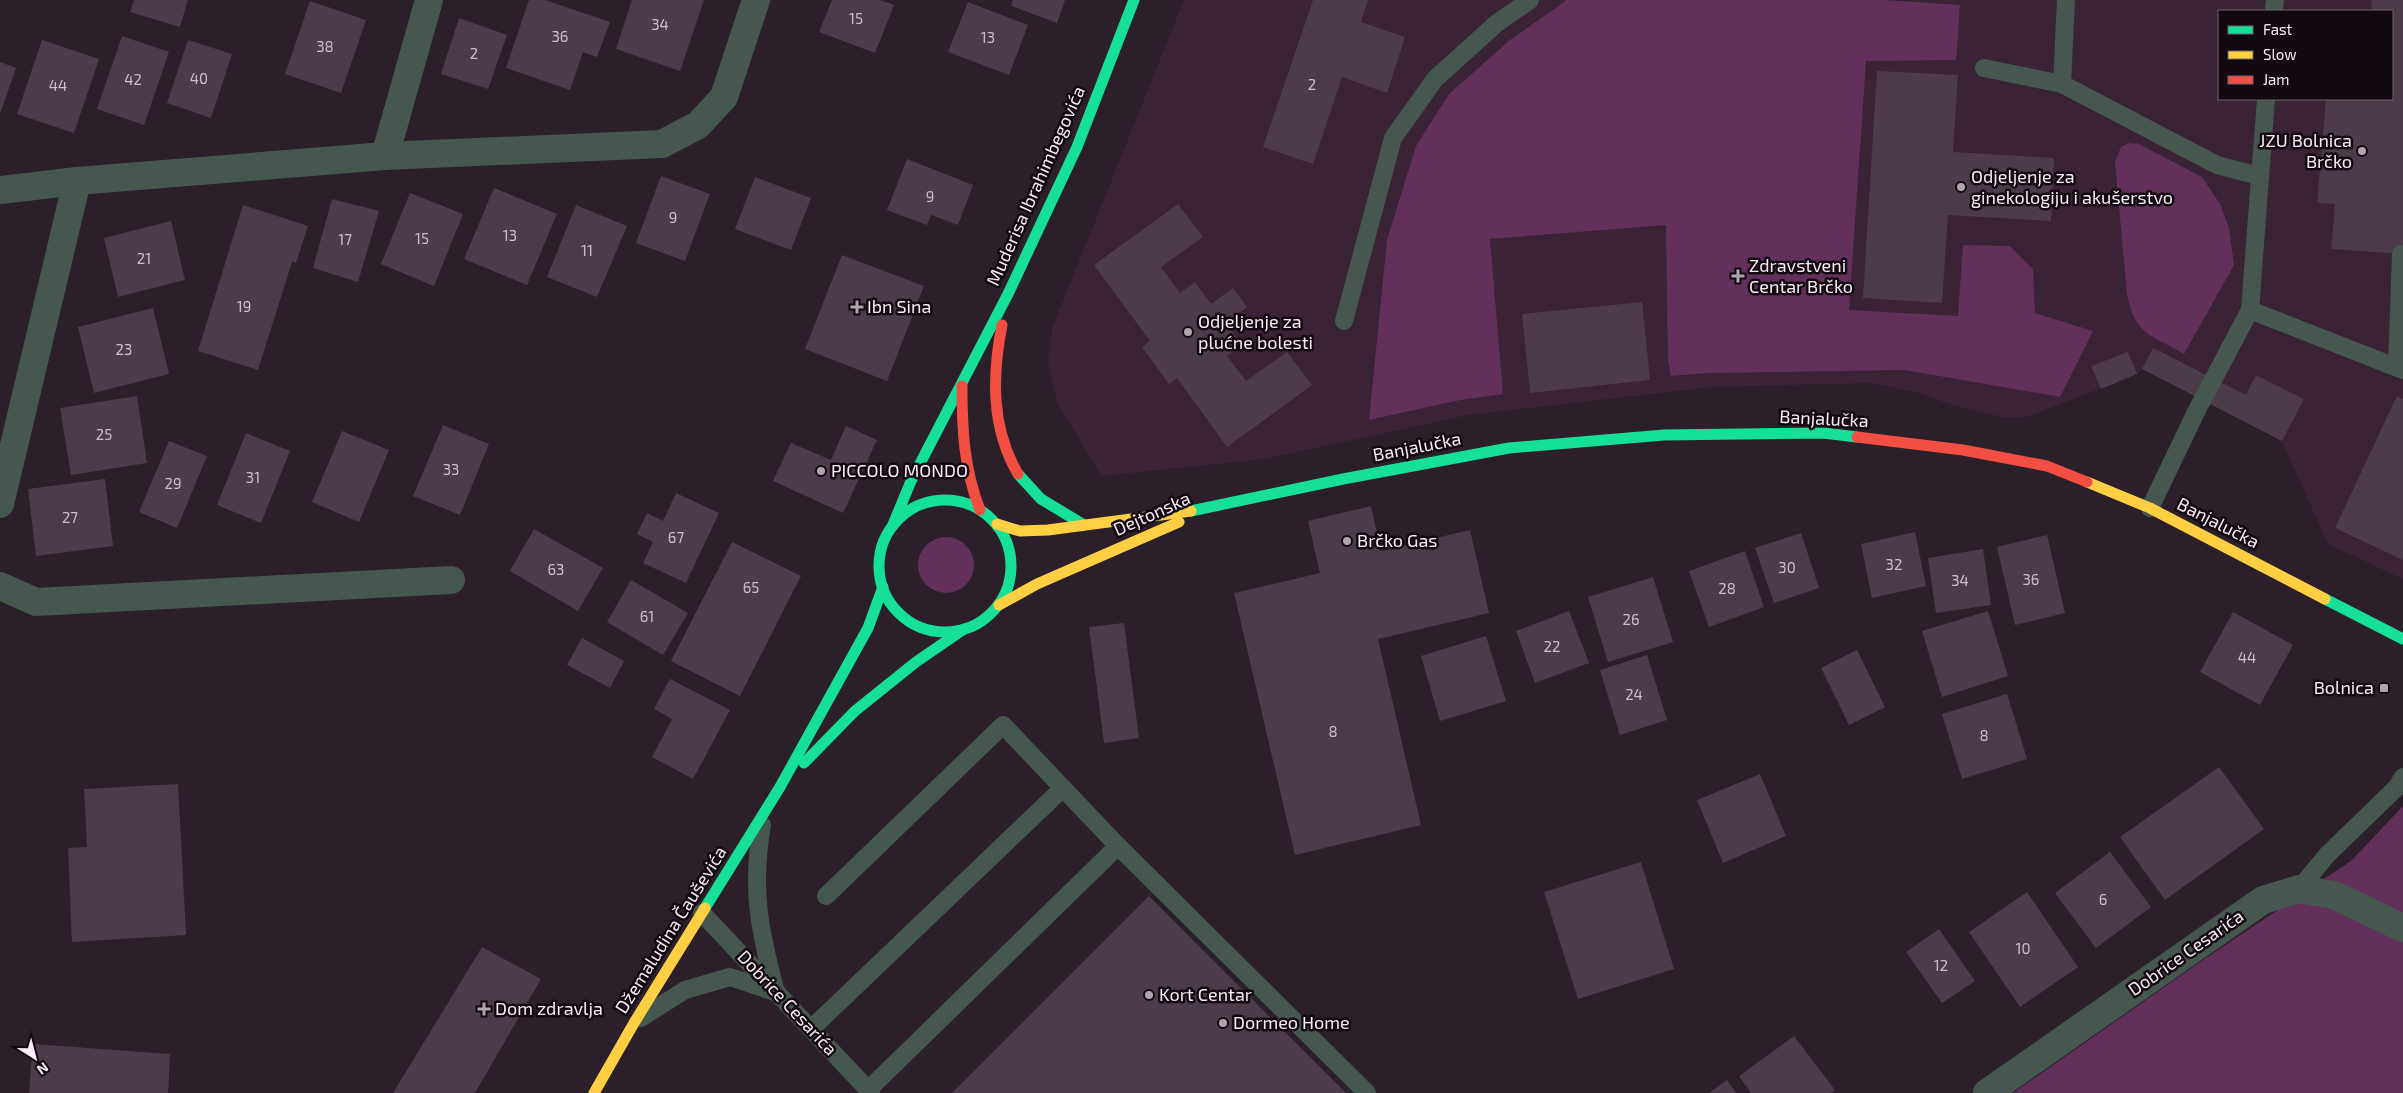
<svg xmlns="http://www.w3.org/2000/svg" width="2403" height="1093" font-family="'Exo 2',sans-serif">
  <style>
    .built { fill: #3a2335; fill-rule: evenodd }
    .green { fill: #63305b }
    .building { fill: #4c3b49 }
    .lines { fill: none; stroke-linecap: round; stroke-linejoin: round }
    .lane { stroke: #45574f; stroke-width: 18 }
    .street { stroke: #45574f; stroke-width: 28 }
    .fast { stroke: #16e098; stroke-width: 11 }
    .slow { stroke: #ffcf43; stroke-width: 11 }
    .jam { stroke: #f24e42; stroke-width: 11 }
    .poi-dot { fill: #b0a4ae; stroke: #120a10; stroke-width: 2 }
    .labels { text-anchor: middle; stroke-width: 5; stroke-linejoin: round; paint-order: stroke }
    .number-label { font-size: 15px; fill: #cdbfca }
    .poi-label { font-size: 18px; fill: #f8ebf5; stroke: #120a10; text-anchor: start }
    .street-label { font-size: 18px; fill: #f8ebf5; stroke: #120a10 }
  </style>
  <rect width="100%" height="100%" fill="#2b2029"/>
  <!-- built -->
  <path class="built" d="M1184,0H2403V579L2328,544L2282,441L2142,369L2137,374L2027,417L2006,418L1956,406L1915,392L1871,383L1712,387L1468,415L1264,459L1101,476L1057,402L1048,363L1052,329ZM2219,11H2392V99H2219Z"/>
  <!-- green -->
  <g class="green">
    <polygon points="1567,0 1884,0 1960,5 1956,60 1866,61 1849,310 1958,316 1963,245 2010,246 2033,269 2035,313 2093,331 2060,397 1905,370 1708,373 1671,376 1668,360 1666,225 1490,239 1503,394 1460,400 1369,420 1387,240 1416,146 1449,94 1510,40"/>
    <path d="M2129,143L2139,144L2202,177L2220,204L2229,228L2234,265L2184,354C2151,334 2136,337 2127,295L2115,162L2121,147Z"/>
    <circle cx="946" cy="565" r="28"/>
    <polygon points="2403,806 2403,1093 2013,1093 2206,958 2351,861"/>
  </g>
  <!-- building -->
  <g class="building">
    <polygon points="134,0 188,0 180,27 130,12"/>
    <polygon points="529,0 545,0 610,22 597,57 583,52 570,90 506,68"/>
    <polygon points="632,0 704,0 680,71 616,49"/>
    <polygon points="832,0 880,0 894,5 875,53 819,32"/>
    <polygon points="1013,0 1065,0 1057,23 1011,6"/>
    <polygon points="1313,0 1368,0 1361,22 1405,37 1387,93 1342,77 1313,164 1263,147"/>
    <polygon points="2372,0 2403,0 2403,254 2331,249 2335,204 2317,203 2326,99 2392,99 2392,11 2371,11"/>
    <polygon points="310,1 366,20 341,93 285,74"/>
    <polygon points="968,2 1028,25 1009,75 948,52"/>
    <polygon points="459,18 507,35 488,89 441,74"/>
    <polygon points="122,36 169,52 144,125 97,109"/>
    <polygon points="42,40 99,59 74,133 17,114"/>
    <polygon points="188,40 232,54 211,118 167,103"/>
    <polygon points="0,62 16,68 0,114"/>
    <polygon points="1877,71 1958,75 1953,152 2054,158 2051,221 1948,215 1942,303 1863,298"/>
    <polygon points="907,159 973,185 958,225 931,215 927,225 887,210"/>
    <polygon points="661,176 710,194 685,261 636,243"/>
    <polygon points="755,177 811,198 791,250 735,229"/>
    <polygon points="494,188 557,214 527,285 464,259"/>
    <polygon points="410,193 463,214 434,286 381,264"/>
    <polygon points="332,199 379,211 358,282 313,268"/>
    <polygon points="1178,204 1203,237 1161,267 1180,293 1195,282 1211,304 1233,288 1247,307 1226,323 1242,345 1227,356 1246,381 1287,352 1312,385 1227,447 1177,378 1169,384 1142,347 1150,341 1094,265"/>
    <polygon points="243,205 308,226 296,263 292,262 258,370 198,351"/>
    <polygon points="576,205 627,226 597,297 547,277"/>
    <polygon points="171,221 185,280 118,297 104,238"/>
    <polygon points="842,255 924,286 887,381 805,349"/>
    <polygon points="1642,302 1650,380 1530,393 1522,314"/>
    <polygon points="153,308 169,374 94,393 78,327"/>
    <polygon points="2153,348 2246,395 2256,375 2304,399 2282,441 2142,369"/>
    <polygon points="2128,352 2137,374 2101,389 2091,366"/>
    <polygon points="137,396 147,463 71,475 60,408"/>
    <polygon points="2397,396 2403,399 2403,560 2335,528"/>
    <polygon points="443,425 489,444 460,515 413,496"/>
    <polygon points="846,426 877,440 843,513 773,481 791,443 831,460"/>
    <polygon points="342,431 389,450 359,522 312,502"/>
    <polygon points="246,433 290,451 261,523 217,505"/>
    <polygon points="169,441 207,456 177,528 139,512"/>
    <polygon points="105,479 113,546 36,556 28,489"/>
    <polygon points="676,493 719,513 686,583 643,563 653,542 637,534 647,513 663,521"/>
    <polygon points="1371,506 1381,551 1470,530 1489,613 1378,639 1421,825 1295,855 1234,593 1320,573 1308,521"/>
    <polygon points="534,529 603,568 578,611 510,571"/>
    <polygon points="1915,532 1926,586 1872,598 1861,544"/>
    <polygon points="1801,533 1819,588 1774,603 1755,548"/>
    <polygon points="2047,535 2065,613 2015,625 1997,547"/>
    <polygon points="732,542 801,576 740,696 671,661"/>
    <polygon points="1983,549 1991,605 1936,613 1928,558"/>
    <polygon points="1745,551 1764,607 1709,627 1689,571"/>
    <polygon points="1653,577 1673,642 1608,662 1588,597"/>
    <polygon points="631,580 688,613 663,655 607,622"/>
    <polygon points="1569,611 1589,663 1535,683 1516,631"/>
    <polygon points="1988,611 2008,676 1942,697 1922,631"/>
    <polygon points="2233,612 2293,645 2260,705 2200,672"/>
    <polygon points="1124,623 1139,738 1104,743 1089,627"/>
    <polygon points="1486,636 1506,701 1440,721 1421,656"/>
    <polygon points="582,638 624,661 610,688 567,665"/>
    <polygon points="1857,650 1885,707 1849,725 1821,668"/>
    <polygon points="1647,655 1667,720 1620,735 1600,670"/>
    <polygon points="670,679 730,710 693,779 652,757 672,719 654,709"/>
    <polygon points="2007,694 2027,759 1962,779 1942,714"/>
    <polygon points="2219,767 2264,829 2165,900 2120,837"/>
    <polygon points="1760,774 1786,836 1723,863 1697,800"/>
    <polygon points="178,784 186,935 72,942 68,848 87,847 84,789"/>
    <polygon points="2110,852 2151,907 2096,948 2055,893"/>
    <polygon points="1641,862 1674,969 1578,999 1544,892"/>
    <polygon points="2027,892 2078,967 2020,1007 1969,932"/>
    <polygon points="1149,896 1346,1093 952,1093"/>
    <polygon points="1939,929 1975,981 1942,1003 1906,952"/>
    <polygon points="482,947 541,979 475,1093 393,1093"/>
    <polygon points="1794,1036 1835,1090 1831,1093 1751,1093 1739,1076"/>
    <polygon points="33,1044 170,1054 168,1093 29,1093"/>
    <polygon points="1727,1080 1736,1093 1709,1093"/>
  </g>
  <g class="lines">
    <!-- lane -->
    <g class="lane">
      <polyline points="2274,11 2275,0"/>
      <polyline points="1984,68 2062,84 2217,165 2259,176"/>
      <polyline points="2062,84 2066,0"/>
      <polyline points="2266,99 2250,310 2403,370"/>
      <polyline points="1344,321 1393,138 1435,79 1497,23 1530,0"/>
      <polyline points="2397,367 2401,254"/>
      <polyline points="2150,508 2197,410 2250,310"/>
      <path d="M762,825C751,888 759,928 775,989"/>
      <polyline points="1118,846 1367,1093"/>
      <polyline points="2299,889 2327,855 2396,788 2403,777"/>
      <polyline points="826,896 1003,725 1118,846 868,1090"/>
      <polyline points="702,913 871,1093"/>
      <polyline points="641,1018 685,990 730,977 775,992"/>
      <polyline points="811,1029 1063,788"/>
    </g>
    <!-- street -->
    <g class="street">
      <polyline points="385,156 429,0"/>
      <polyline points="0,190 77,181 385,156 662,144 698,125 724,97 756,0"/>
      <polyline points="0,504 77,181"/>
      <polyline points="0,586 36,602 451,580"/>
      <polyline points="1987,1093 2263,900 2299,889 2334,895 2403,928"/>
    </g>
    <!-- fast -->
    <g class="fast">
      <polyline points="1018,474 1041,499 1084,525"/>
      <circle cx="945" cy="566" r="66"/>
      <polyline points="1191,511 1343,479 1509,448 1664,435 1823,433 1857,437"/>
      <polyline points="892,527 911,481 1008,294 1077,147 1134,0"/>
      <polyline points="2325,599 2403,639"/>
      <polyline points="804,763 855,711 916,662 964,629"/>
      <polyline points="705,908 780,787 868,628 883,587"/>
    </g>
    <!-- slow -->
    <g class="slow">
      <polyline points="2087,482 2150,508 2325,599"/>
      <polyline points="997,524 1020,531 1048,530 1191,511"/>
      <polyline points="999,605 1037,584 1179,522"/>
      <polyline points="594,1093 634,1023 705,908"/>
    </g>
    <!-- jam -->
    <g class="jam">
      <path d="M1002,325C992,376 991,428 1018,474"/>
      <path d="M962,386C962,430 964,469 980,510"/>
      <polyline points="1857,437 1963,450 2047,466 2087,482"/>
    </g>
  </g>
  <!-- markers -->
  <g class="poi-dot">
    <circle cx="2362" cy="151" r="5"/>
    <circle cx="1961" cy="187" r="5"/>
    <path d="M1735.5 268.5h5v5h5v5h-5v5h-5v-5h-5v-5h5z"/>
    <path d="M854.5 299.5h5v5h5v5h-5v5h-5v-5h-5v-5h5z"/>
    <circle cx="1188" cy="332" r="5"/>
    <circle cx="821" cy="471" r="5"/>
    <circle cx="1347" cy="541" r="5"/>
    <rect x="2379" y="683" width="10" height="10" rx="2.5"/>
    <circle cx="1149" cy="995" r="5"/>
    <path d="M481.5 1001.5h5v5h5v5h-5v5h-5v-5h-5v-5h5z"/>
    <circle cx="1223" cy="1023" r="5"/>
  </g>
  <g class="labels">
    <!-- number labels -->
    <g class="number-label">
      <text x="856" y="24">15</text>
      <text x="660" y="30">34</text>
      <text x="560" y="42">36</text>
      <text x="988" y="43">13</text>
      <text x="325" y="52">38</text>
      <text x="474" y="59">2</text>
      <text x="199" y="84">40</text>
      <text x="133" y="85">42</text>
      <text x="1312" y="90">2</text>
      <text x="58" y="91">44</text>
      <text x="930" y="202">9</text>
      <text x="673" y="223">9</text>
      <text x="510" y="241">13</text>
      <text x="422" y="244">15</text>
      <text x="345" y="245">17</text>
      <text x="587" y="256">11</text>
      <text x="144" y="264">21</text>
      <text x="244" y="312">19</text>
      <text x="124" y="355">23</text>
      <text x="104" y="440">25</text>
      <text x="451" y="475">33</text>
      <text x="253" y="483">31</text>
      <text x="173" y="489">29</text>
      <text x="70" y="523">27</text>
      <text x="676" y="543">67</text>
      <text x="1894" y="570">32</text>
      <text x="1787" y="573">30</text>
      <text x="556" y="575">63</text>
      <text x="2031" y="585">36</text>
      <text x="1960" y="586">34</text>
      <text x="751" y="593">65</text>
      <text x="1727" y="594">28</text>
      <text x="647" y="622">61</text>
      <text x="1631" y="625">26</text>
      <text x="1552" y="652">22</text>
      <text x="2247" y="663">44</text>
      <text x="1634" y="700">24</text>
      <text x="1333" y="737">8</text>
      <text x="1984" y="741">8</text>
      <text x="2103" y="905">6</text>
      <text x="2023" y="954">10</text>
      <text x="1941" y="971">12</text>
    </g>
    <!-- poi labels -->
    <g class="poi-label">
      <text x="2352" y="147" text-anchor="end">JZU Bolnica<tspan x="2352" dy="21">Brčko</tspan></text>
      <text x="1971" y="183">Odjeljenje za<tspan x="1971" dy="21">ginekologiju i akušerstvo</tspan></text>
      <text x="1749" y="272">Zdravstveni<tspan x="1749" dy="21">Centar Brčko</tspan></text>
      <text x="867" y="313">Ibn Sina</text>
      <text x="1198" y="328">Odjeljenje za<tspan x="1198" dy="21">plućne bolesti</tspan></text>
      <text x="831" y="477">PICCOLO MONDO</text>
      <text x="1357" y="547">Brčko Gas</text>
      <text x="2374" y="694" text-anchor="end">Bolnica</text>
      <text x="1159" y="1001">Kort Centar</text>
      <text x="495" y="1015">Dom zdravlja</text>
      <text x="1233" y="1029">Dormeo Home</text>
    </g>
    <!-- street labels -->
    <g class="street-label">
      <text transform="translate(1036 186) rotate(-66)" y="6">Muderisa Ibrahimbegovića</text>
      <text transform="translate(1824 419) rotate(3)" y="6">Banjalučka</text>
      <text transform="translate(1417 447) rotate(-11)" y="6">Banjalučka</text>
      <text transform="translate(1152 514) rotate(-24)" y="6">Dejtonska</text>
      <text transform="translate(2218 523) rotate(27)" y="6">Banjalučka</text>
      <text transform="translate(671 930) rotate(-58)" y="6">Džemaludina Čauševića</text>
      <text transform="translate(2186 953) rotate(-35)" y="6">Dobrice Cesarića</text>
      <text transform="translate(787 1003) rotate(47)" y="6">Dobrice Cesarića</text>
    </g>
  </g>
  <!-- legend -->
  <rect x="2218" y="10" width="175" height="90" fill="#120a10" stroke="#6e646c"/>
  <rect x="2228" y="26" width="25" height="8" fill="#16e098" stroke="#6e646c"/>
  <text x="2263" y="35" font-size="15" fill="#f8ebf5">Fast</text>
  <rect x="2228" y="51" width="25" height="8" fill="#ffcf43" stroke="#6e646c"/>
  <text x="2263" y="60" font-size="15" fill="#f8ebf5">Slow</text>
  <rect x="2228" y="76" width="25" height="8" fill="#f24e42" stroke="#6e646c"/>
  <text x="2263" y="85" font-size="15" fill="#f8ebf5">Jam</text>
  <!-- north arrow -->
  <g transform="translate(35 1058) rotate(144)" stroke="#120a10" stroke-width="4" paint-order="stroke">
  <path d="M0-4L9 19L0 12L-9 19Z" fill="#f8ebf5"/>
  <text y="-8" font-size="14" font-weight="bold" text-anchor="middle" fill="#f8ebf5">N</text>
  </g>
</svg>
